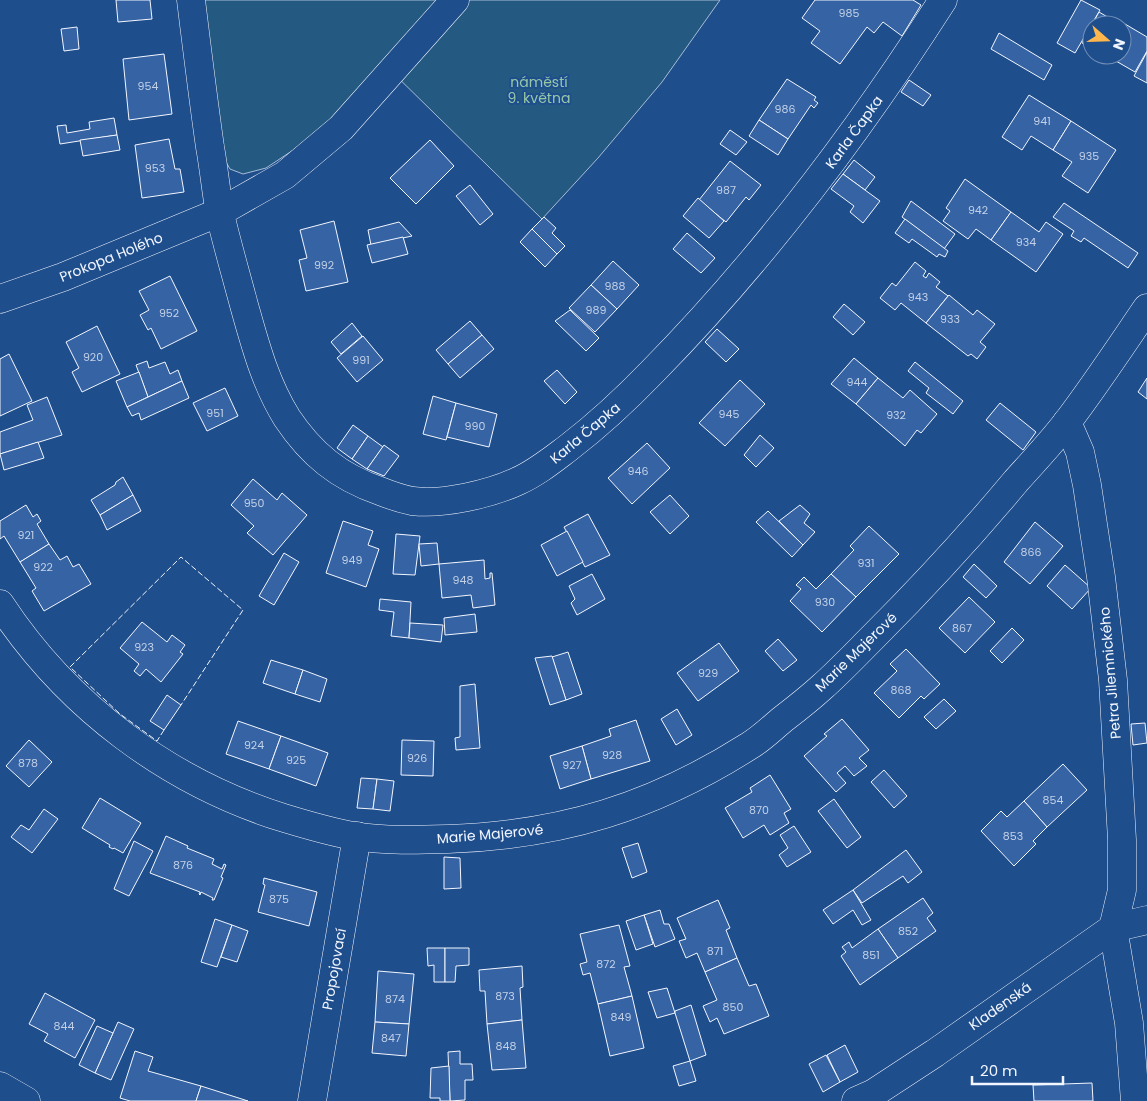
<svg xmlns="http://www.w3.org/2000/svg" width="1147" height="1101" font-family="Poppins,sans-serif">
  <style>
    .green { fill: #245a82; stroke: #a8bbd7 }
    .building { fill: #3563a3; stroke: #f2f6ff }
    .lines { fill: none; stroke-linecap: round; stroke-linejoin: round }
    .minor-casing { stroke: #f2f6ff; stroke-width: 29 }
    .minor { stroke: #1f4e8c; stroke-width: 28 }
    .fence { stroke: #f2f6ff; stroke-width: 1; stroke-dasharray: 6 2.5; stroke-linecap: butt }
    .labels { text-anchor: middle; stroke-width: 4; stroke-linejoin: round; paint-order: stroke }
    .number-label { font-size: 11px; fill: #c3d1e8 }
    .park-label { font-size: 14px; fill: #97c8a6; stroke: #1f4e8c }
    .street-label { font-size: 14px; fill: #f2f6ff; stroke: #1f4e8c }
  </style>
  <rect width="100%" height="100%" fill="#1f4e8c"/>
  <!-- green -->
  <polygon class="green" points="202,0 720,0 662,82 598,158 542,219 383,63 329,121 307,141 266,168 243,174 230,169 223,157"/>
  <!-- building -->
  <g class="building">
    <polygon points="116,0 150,0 152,19 118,22"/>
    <polygon points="815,0 913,0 921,5 902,36 883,22 874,33 867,27 840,64 811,43 820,31 802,18"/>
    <polygon points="1081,0 1100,10 1075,53 1057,43"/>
    <polygon points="1099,12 1121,25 1092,25 1092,49 1082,43"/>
    <polygon points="1125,24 1147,37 1147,51 1135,72 1109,57 1110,55 1122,55 1122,32"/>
    <polygon points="77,27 79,49 64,51 61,29"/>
    <polygon points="999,33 1052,65 1044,80 991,49"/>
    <polygon points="1147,52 1147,83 1134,76"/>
    <polygon points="164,54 172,114 129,120 123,59"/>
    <polygon points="787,79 816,97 814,100 818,103 814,108 811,105 788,139 759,120"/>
    <polygon points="909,80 931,95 923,106 901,92"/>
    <polygon points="1029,95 1071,121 1053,150 1031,136 1022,150 1002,137"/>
    <polygon points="114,118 117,135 60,144 57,126 66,125 67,133 90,129 89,122"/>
    <polygon points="759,120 788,139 778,155 749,136"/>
    <polygon points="1071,121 1116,150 1088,193 1062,176 1072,162 1053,150"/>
    <polygon points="730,130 747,142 736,155 720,144"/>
    <polygon points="117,135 120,150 83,156 80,140"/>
    <polygon points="169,139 175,169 180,169 184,192 142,198 135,145"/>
    <polygon points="430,140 454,166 416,204 390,178"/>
    <polygon points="854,160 875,177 865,190 843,174"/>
    <polygon points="730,161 761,185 749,200 746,197 726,222 699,200"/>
    <polygon points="843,174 880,201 863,223 850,212 854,206 831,189"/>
    <polygon points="965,179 1011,212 991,240 976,229 968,239 943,221 950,211 946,208"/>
    <polygon points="470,185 493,214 480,225 456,196"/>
    <polygon points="698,198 724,221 709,238 683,216"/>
    <polygon points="911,201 955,234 944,249 902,217"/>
    <polygon points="1064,203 1138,253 1128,268 1084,238 1081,242 1071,236 1074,231 1053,217"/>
    <polygon points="1011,212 1039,232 1046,222 1063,234 1036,272 991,240"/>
    <polygon points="544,217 556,228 552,233 565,246 557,254 532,229"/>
    <polygon points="905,219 948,251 945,257 939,254 937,257 912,239 909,243 895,233"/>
    <polygon points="334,221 348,282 306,291 299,260 307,258 300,230"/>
    <polygon points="399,222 412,236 371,245 368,230"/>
    <polygon points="532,229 557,254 545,267 520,242"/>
    <polygon points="687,233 715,258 701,273 673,249"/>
    <polygon points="403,237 408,254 372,263 367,245"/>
    <polygon points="613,261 639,285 617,309 591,285"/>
    <polygon points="915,262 926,271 923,276 926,278 929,273 940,282 936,287 948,296 926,323 901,303 895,310 880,298 892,283 896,286"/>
    <polygon points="170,276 197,331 161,349 151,328 148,330 140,315 149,310 139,291"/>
    <polygon points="591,285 617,309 595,332 569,308"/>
    <polygon points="949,295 973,315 977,310 995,324 980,342 986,347 977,359 971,354 968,356 926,323"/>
    <polygon points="844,304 865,322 853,335 833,317"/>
    <polygon points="570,310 599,338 586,351 555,321"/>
    <polygon points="470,321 482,335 448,364 436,350"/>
    <polygon points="352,323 362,336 341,354 331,342"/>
    <polygon points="97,326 120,374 82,392 72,372 79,368 66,342"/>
    <polygon points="717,329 739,349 726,362 705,342"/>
    <polygon points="482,335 494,349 460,378 448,364"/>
    <polygon points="363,336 383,360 357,382 337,358"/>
    <polygon points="9,354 32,401 0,416 0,359"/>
    <polygon points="854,358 878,378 856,404 831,384"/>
    <polygon points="147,361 149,368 165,362 170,374 178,370 182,381 148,397 136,365"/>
    <polygon points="915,362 963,401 953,414 926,393 929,388 908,371"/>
    <polygon points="557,370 577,392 565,404 544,381"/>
    <polygon points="139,372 148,397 127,407 116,381"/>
    <polygon points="878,378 903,398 910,390 937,414 921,433 917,430 905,446 856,404"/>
    <polygon points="1147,378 1147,399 1138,392"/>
    <polygon points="740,380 765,404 725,446 699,423"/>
    <polygon points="182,381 189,398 141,420 139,413 132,416 127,407"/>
    <polygon points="225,388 238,416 207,431 193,403"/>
    <polygon points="433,396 456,403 446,440 423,434"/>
    <polygon points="47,397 62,435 0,454 0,432 33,420 27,405"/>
    <polygon points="456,403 497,414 489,447 447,437"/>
    <polygon points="1000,403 1036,432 1023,450 986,420"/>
    <polygon points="353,425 368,436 352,459 337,448"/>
    <polygon points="760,435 774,448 756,467 744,455"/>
    <polygon points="368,436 383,447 367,469 352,459"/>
    <polygon points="38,442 44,458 4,470 0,454"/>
    <polygon points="647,443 670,468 632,504 608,478"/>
    <polygon points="384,445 399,456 384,476 367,469"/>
    <polygon points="123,477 133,495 100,515 91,500 115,485 116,482"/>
    <polygon points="253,479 277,500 282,493 307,515 273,555 247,533 254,526 231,505"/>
    <polygon points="133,495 141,511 107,530 100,515"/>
    <polygon points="670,495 689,516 670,534 650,512"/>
    <polygon points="26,505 33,517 37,514 41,521 37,524 49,544 20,562 4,536 0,539 0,521"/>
    <polygon points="800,505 810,514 804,523 815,532 803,545 779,521"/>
    <polygon points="768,511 803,545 792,557 756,522"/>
    <polygon points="588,514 610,555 585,567 564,527"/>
    <polygon points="343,521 373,531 368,545 379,549 366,587 326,573"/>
    <polygon points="1035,522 1063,546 1030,584 1004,562"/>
    <polygon points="869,526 899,554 856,597 831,574 854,550 850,546"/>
    <polygon points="567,531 583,562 557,576 541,545"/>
    <polygon points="396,534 420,536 415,575 393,574"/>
    <polygon points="437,543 439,564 421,566 419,544"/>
    <polygon points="49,544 60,560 67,556 73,567 79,564 91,584 44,611 32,591 36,588 20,562"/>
    <polygon points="284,553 299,562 274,605 259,596"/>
    <polygon points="484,560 485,579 490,578 490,573 492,573 495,605 473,608 471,595 442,598 439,564"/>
    <polygon points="974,564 997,586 986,598 963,577"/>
    <polygon points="1065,565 1091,588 1072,609 1047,586"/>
    <polygon points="592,574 605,599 577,615 571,603 575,599 569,586"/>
    <polygon points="831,574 856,597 822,632 790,601 801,589 796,585 804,577 816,589"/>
    <polygon points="969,597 995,622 965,653 939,628"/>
    <polygon points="380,599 411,602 409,638 391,636 394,612 379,610"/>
    <polygon points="475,614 477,632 445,635 444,618"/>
    <polygon points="142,622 167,642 172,635 185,645 180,652 183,654 161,682 146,669 140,676 134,671 139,664 120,648"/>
    <polygon points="410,623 443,625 441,642 409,638"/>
    <polygon points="1012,628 1024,640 1002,663 990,651"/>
    <polygon points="778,639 797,660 783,671 765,651"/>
    <polygon points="719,643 739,671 698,701 677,673"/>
    <polygon points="906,649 940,684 924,699 921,696 899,718 874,693 897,671 890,664"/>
    <polygon points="568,652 582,694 566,700 552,657"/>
    <polygon points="552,656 566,700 550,705 535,658"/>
    <polygon points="271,660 303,670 295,694 263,683"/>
    <polygon points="303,670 327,679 320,702 295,694"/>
    <polygon points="475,684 480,748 456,750 455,738 460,737 460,686"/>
    <polygon points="167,695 181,705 164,730 150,721"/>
    <polygon points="944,699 956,711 936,729 924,717"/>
    <polygon points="677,709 692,735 676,745 661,719"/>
    <polygon points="842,719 869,750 859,758 867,766 854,776 845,766 837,773 846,783 836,792 804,756 827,736 824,734"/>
    <polygon points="636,720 650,761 591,779 582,746 611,736 609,729"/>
    <polygon points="238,721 281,736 269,769 226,754"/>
    <polygon points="1145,723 1147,743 1133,745 1131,724"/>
    <polygon points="281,736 328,753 316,786 269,769"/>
    <polygon points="29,740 52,762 29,787 6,766"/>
    <polygon points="402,740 434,741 433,776 401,775"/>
    <polygon points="582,746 591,779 560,789 550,756"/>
    <polygon points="1063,764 1087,790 1047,827 1024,801"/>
    <polygon points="884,770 907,796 894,808 871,782"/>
    <polygon points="770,775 791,809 784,813 789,823 770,835 764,825 743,838 725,808 752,792 750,788"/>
    <polygon points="361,778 377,779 373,809 357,808"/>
    <polygon points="377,779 394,781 390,811 373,809"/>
    <polygon points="100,798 141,823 123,853 114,848 113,849 109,847 110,845 82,828"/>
    <polygon points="834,799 861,837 847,848 818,811"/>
    <polygon points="1024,801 1047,827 1033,841 1036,844 1014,866 981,831 1001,811 1007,817"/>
    <polygon points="44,809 58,819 32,853 11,837 21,825 29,830"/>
    <polygon points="794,826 811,852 787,867 779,855 788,848 780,835"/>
    <polygon points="166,836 188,846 187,848 214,859 212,864 222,869 224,864 226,865 221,877 223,878 214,900 212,900 213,898 201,892 200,895 199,894 200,892 150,873"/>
    <polygon points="134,841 153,851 129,896 114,889"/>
    <polygon points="638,843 647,872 632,878 622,848"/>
    <polygon points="906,850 922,872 908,883 903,876 862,903 853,890"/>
    <polygon points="444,857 460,858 461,888 444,889"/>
    <polygon points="264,878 317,892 309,926 258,912 265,885 263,884"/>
    <polygon points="853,890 871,920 862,925 853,910 833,924 823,910"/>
    <polygon points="923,898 933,913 927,918 936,931 898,958 878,929"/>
    <polygon points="718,900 730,928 726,930 737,958 705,972 697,953 686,958 679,941 686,939 677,918"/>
    <polygon points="660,910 664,924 669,924 675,939 655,947 644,915"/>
    <polygon points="644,915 653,944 636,950 626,921"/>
    <polygon points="215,919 232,925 217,967 201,962"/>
    <polygon points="232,925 248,931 237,962 221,957"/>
    <polygon points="619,925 630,966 624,967 632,996 598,1004 590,973 583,975 580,964 587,962 580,934"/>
    <polygon points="878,929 898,958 860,985 841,956 846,952 842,947 849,942 852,948"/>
    <polygon points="427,948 445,948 445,982 434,982 434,965 428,966"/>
    <polygon points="445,948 469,948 469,965 456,966 455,982 445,982"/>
    <polygon points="737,958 749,986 756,984 769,1016 724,1034 717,1018 710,1022 703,1006 717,1000 705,972"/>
    <polygon points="522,966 523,987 520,988 522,1020 487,1024 485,991 480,991 479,970"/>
    <polygon points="378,971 414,974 409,1024 375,1022"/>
    <polygon points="667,988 675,1013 657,1018 648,992"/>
    <polygon points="45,993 95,1020 75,1058 44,1041 48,1034 29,1024"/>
    <polygon points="632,996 644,1048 610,1056 598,1004"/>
    <polygon points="691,1005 706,1055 690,1061 675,1013 675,1011"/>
    <polygon points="522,1020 526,1068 492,1070 487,1024"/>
    <polygon points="118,1022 134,1029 111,1080 95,1073"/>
    <polygon points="375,1022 409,1024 406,1056 372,1053"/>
    <polygon points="97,1026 113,1033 95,1073 79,1065"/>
    <polygon points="845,1045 858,1072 840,1082 827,1055"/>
    <polygon points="135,1051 153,1057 148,1071 201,1086 196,1101 130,1101 120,1098"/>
    <polygon points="460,1051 460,1064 472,1064 473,1080 465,1080 465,1100 450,1101 448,1052"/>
    <polygon points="826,1055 840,1082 823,1092 809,1064"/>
    <polygon points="690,1061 696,1081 679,1086 673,1066"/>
    <polygon points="449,1066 450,1101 440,1101 440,1098 430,1098 431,1068"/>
    <polygon points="1092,1083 1093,1101 1034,1101 1033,1085"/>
    <polygon points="201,1086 248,1101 196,1101"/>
  </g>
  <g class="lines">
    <defs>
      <g id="minor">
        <path d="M191,0C197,49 203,98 210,147C214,169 216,192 220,214C227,244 236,275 244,305C255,344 265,383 287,418C311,454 339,477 380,491C390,495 402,499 412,501C443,505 490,494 518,481C536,473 552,460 568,448C598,425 626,399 653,371C763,259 858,133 943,0"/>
        <polyline points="0,299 63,277 220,212 285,175 341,128 455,0"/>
        <polyline points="1067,422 1080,452 1087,485 1101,577 1113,680 1122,840 1122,890 1113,928 1129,1023 1135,1101"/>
        <path d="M0,604C67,706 168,782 284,818C307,825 330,832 354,836C385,841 418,840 448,839C562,835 653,807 749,746C761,739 772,728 783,719C796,709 810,698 822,687C840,671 857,653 874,636C924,586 971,535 1016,481C1034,461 1052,442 1068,421C1096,384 1121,346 1147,308"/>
        <polyline points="0,1086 26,1101"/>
        <polyline points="312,1101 357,836"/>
        <polyline points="856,1101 874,1093 935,1053 1113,928 1147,920"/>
      </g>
    </defs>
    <!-- minor casing -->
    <use href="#minor" class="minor-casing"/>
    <!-- minor -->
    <use href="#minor" class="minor"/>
    <!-- fence -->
    <polyline class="fence" points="164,730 157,741 120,714 70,667 181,557 243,610 181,705"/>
  </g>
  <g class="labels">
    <!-- number labels -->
    <g class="number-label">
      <text x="849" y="17">985</text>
      <text x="148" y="90">954</text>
      <text x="785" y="113">986</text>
      <text x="1042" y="125">941</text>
      <text x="1089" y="160">935</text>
      <text x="155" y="172">953</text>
      <text x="726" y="194">987</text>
      <text x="978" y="214">942</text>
      <text x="1026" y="246">934</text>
      <text x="324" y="269">992</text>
      <text x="615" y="290">988</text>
      <text x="918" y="301">943</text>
      <text x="596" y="314">989</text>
      <text x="169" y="317">952</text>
      <text x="950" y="323">933</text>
      <text x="93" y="361">920</text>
      <text x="361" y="364">991</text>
      <text x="857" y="386">944</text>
      <text x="215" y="417">951</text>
      <text x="729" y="418">945</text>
      <text x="896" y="419">932</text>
      <text x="475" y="430">990</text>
      <text x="638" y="475">946</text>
      <text x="254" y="507">950</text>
      <text x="26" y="539">921</text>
      <text x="1031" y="556">866</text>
      <text x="352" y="564">949</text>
      <text x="866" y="567">931</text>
      <text x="43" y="571">922</text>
      <text x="463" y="584">948</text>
      <text x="825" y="606">930</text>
      <text x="962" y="632">867</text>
      <text x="144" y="651">923</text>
      <text x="708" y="677">929</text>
      <text x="901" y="694">868</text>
      <text x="254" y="749">924</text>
      <text x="612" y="759">928</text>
      <text x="417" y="762">926</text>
      <text x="296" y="764">925</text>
      <text x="28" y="767">878</text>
      <text x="572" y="769">927</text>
      <text x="1053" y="804">854</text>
      <text x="759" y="814">870</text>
      <text x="1013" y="840">853</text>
      <text x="183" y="869">876</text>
      <text x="279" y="903">875</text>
      <text x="908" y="935">852</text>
      <text x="715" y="955">871</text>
      <text x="871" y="959">851</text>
      <text x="606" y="968">872</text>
      <text x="505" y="1000">873</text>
      <text x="395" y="1003">874</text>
      <text x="733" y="1011">850</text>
      <text x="621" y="1021">849</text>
      <text x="64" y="1030">844</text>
      <text x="391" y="1042">847</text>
      <text x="506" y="1050">848</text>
    </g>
    <!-- park labels -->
    <g class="park-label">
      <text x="539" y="87">náměstí<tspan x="539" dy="16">9. května</tspan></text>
    </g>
    <!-- street labels -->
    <g class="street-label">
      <text transform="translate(854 132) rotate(-54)" y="5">Karla Čapka</text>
      <text transform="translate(111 257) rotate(-22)" y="5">Prokopa Holého</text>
      <text transform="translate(585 433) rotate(-40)" y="5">Karla Čapka</text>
      <text transform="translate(856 652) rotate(-44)" y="5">Marie Majerové</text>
      <text transform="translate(1110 673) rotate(-95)" y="5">Petra Jilemnického</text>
      <text transform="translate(490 834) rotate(-5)" y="5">Marie Majerové</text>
      <text transform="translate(334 969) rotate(-80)" y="5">Propojovací</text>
      <text transform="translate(1000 1006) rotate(-35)" y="5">Kladenská</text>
    </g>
  </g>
  <!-- north arrow -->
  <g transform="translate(1107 40) rotate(110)"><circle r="24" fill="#1f4e8c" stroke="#7391ba"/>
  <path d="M0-4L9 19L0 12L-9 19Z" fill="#ffb74d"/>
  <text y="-8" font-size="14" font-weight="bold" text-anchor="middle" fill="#f2f6ff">N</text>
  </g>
  <!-- scale -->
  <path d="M972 1076v8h91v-8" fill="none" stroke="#f2f6ff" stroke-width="2.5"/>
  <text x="980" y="1076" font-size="15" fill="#f2f6ff" stroke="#1f4e8c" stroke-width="4" paint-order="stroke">20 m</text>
</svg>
